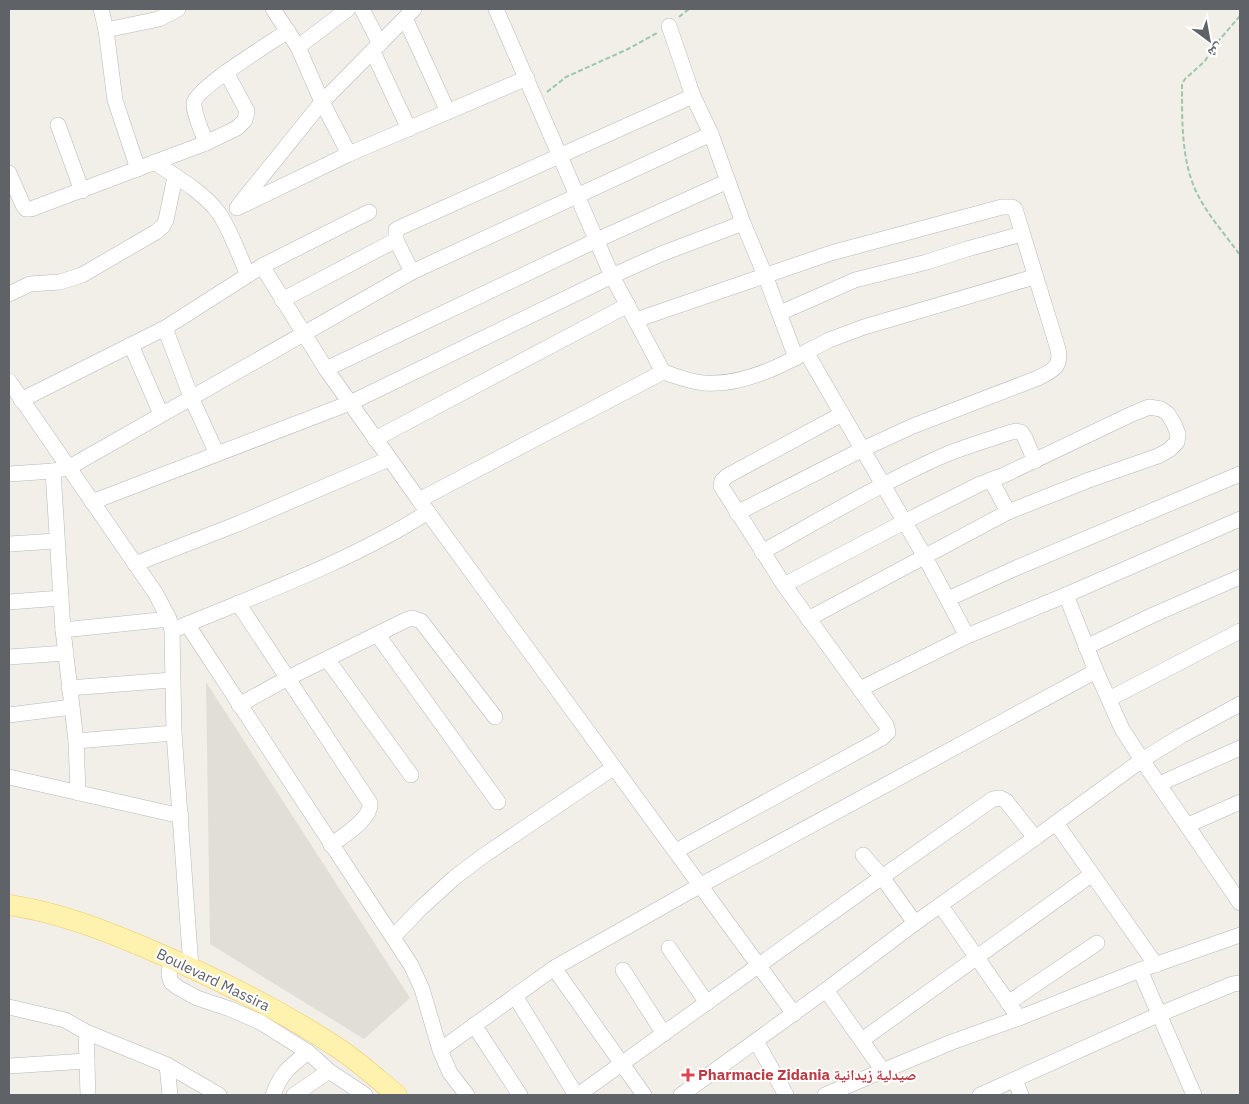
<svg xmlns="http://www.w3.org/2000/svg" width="1249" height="1104" font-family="'IBM Plex Sans','Noto Naskh Arabic',sans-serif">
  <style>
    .education { fill: #e1ded6 }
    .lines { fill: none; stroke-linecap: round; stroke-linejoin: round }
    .minor-casing { stroke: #b5b8bc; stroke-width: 16 }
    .major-casing { stroke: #f2c960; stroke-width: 21 }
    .path { stroke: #9cc7a9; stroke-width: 2; stroke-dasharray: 5 2.5; stroke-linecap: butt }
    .minor { stroke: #fff; stroke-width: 15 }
    .major { stroke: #fff2af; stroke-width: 20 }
    .health-dot { fill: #e0444e; stroke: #fff; stroke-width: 2 }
    .labels { text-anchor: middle; stroke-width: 4; stroke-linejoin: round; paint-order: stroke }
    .street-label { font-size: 15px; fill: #5f6368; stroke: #fff }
    .health-label { font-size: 15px; font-weight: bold; fill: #be3a42; stroke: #fff; text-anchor: start }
  </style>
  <rect width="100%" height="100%" fill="#f1efe8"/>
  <!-- education -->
  <polygon class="education" points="206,682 410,998 364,1039 210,944"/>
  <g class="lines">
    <defs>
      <g id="minor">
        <polyline points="101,9 106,30 115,100 138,169"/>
        <polyline points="273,9 298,47 322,102 349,154"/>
        <polyline points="362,9 380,44"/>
        <polyline points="496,9 612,276 663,372 419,500 794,1014"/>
        <polyline points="405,18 448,112"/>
        <polyline points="669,26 693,96 711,134 743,223 765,275 796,358"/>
        <polyline points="106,30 159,19 178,9"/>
        <polyline points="298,47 348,9"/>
        <polyline points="373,52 409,129"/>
        <polyline points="58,125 82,191"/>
        <path d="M206,143C203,133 193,113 194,103C196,88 272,42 288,31"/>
        <path d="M154,162C176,177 202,191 218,212C229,226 240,258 248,275L262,266L326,369L419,500"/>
        <polyline points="9,173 23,205 26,209 31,209 206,143 237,128 245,120 247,111 226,72"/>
        <polyline points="239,205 322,102 414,9"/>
        <polyline points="237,208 349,154 527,78"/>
        <polyline points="262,266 369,212"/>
        <polyline points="412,272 396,240 396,230 399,228 693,96"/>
        <polyline points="9,294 30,284 60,282 82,275 156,232 163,226 166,220 175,177"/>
        <polyline points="282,300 396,240"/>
        <polyline points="780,313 855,280 927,262 967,249 1022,234"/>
        <path d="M636,320L831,253L1002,207H1012L1015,209L1058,349C1062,367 1052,371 1038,378L913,426L863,449L737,513"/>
        <polyline points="165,328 191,397 217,454"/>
        <polyline points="131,345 161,414"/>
        <polyline points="806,352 829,340 864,327 1034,277"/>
        <polyline points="326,369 597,240 728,181"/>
        <path d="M663,372C676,376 690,382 704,383C739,386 776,369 806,352L925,557L967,636"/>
        <polyline points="9,381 156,594 169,619 172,631 174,733 191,967"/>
        <polyline points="21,400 165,328 248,275"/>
        <polyline points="375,439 628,305"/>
        <polyline points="53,471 63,630 76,741 78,793"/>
        <polyline points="9,474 53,471 68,468 412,272 711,134"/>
        <polyline points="991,480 1008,512"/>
        <polyline points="92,502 350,403 612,276 661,254 743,223"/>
        <polyline points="9,544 56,541"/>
        <path d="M762,552C823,518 883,482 947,454C967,446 988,440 1008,433L1016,431L1021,432L1025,438L1035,461"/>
        <polyline points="135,564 240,523 389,459"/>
        <polyline points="784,585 904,522 980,484 1004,475 1132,414 1149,407 1161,409 1168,414 1174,424 1178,434 1177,442 1169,450 1158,456 1089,480 1008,512 808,619"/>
        <polyline points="1066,595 1096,671 1122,729 1142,760 1240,903"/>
        <polyline points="948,599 1016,568 1240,474"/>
        <polyline points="9,602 61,598"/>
        <path d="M238,603L370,803C372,819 343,836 331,845"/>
        <polyline points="187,624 411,965 422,989 440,1050 450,1073 467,1095"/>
        <path d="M178,628C260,594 353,560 428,512"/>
        <polyline points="63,630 169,619"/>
        <polyline points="377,634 498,802"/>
        <polyline points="1086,647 1153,615 1240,577"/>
        <polyline points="9,657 66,653"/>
        <polyline points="327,659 411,775"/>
        <polyline points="69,688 172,680"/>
        <polyline points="860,689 967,636 1066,595 1240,519"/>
        <polyline points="1109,699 1240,631"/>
        <polyline points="239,705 288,678 406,620 412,618 421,621 495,717"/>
        <polyline points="9,715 72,707"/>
        <polyline points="76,741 174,733"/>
        <polyline points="9,777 181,816"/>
        <polyline points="1159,784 1240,748"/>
        <polyline points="1056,823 1156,965"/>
        <polyline points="1188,825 1240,802"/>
        <polyline points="676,851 882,738 888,732 886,725 784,585 721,486 722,481 727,476 842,414"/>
        <polyline points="863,855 882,877 915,923"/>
        <polyline points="941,906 1019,1018"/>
        <polyline points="393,937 421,908 454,878 483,856 613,768"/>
        <polyline points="669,948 707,1003"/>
        <polyline points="171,958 169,975 171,982 177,987 197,998 230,1009 260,1022 308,1052 329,1071 365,1095"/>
        <polyline points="554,968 644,1095"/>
        <polyline points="623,970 664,1034"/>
        <polyline points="1140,970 1194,1095"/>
        <polyline points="826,990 883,1071"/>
        <polyline points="515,996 576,1095"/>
        <polyline points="1008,1003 1097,943"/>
        <polyline points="9,1007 65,1020 86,1032 167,1065 219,1095"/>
        <polyline points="474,1025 520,1095"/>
        <polyline points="86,1032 88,1095"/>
        <polyline points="862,1040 1091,875"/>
        <polyline points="756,1041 786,1095"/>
        <polyline points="440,1050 554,968 701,885 1096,671"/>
        <polyline points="167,1065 170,1095"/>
        <polyline points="9,1066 87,1061"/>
        <polyline points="1015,1080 1021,1095"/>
        <path d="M273,1095C281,1073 289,1067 308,1052"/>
        <polyline points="294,1095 329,1071"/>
        <polyline points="578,1095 882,877 993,799 1000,798 1006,801 1035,838"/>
        <polyline points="681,1095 826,990 915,923 1035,838 1142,760 1181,736 1240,704"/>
        <polyline points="825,1095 952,1042 1019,1018 1140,970 1240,935"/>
        <polyline points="980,1095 1160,1014 1233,984 1240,983"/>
      </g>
      <path id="major" d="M9,905C57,912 101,929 146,948C214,977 282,1010 344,1052C362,1065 380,1081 397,1095"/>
    </defs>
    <!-- minor casing -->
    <use href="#minor" class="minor-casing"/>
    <!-- major casing -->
    <use href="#major" class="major-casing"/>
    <!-- path -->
    <g class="path">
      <path d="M1240,16L1214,46L1205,61L1185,79L1182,84V91C1182,126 1182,168 1200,199C1211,219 1227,237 1240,255"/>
      <polyline points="679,17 689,9"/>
      <polyline points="547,92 566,77 628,49 657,33"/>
    </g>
    <!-- minor -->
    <use href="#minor" class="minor"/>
    <!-- major -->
    <use href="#major" class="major"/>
  </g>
  <!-- markers -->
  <path class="health-dot" d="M685.5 1067.5h5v5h5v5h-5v5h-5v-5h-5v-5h5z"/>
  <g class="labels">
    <!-- street labels -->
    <g class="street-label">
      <text transform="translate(213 980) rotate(26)" y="5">Boulevard Massira</text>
    </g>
    <!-- health labels -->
    <g class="health-label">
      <text x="698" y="1080">Pharmacie Zidania صيدلية زيدانية</text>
    </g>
  </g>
  <!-- border -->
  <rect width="1249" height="1104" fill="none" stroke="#5f6368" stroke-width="20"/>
  <!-- north arrow -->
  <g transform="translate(1209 40) rotate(148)" stroke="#ffffff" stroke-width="4" paint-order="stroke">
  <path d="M0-4L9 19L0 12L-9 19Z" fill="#5f6368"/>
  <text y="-8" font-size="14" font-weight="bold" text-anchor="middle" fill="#5f6368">ش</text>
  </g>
</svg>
